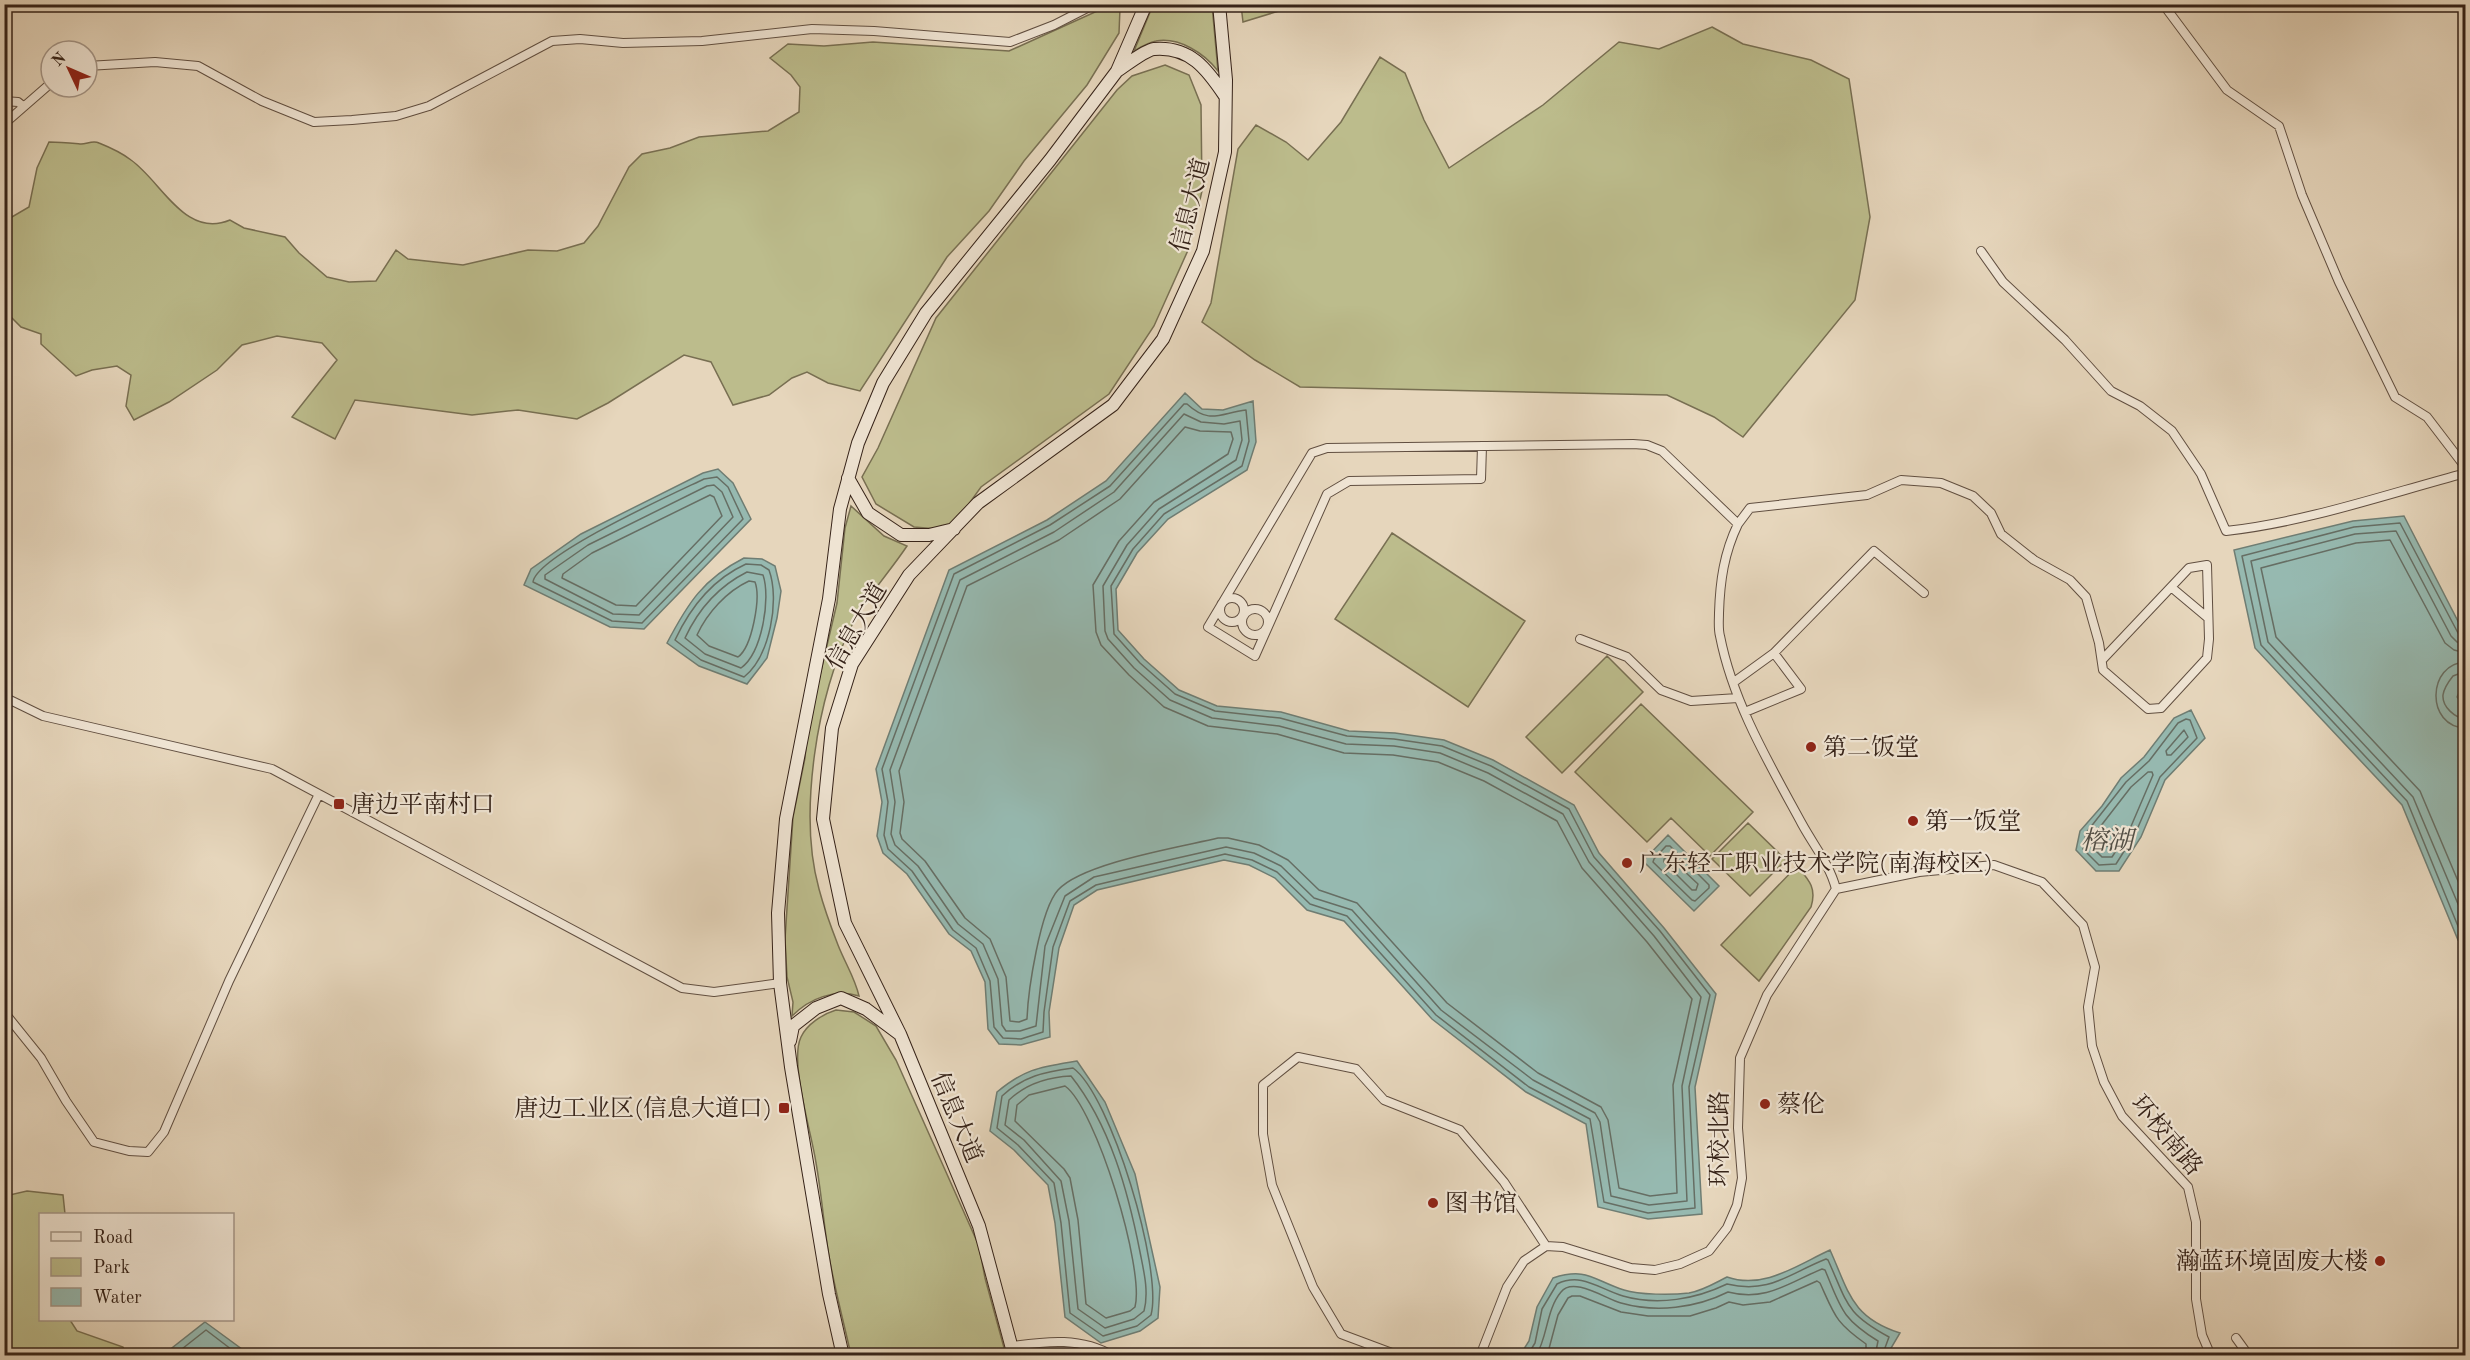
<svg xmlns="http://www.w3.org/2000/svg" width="2470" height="1360" font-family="'Old Standard TT','Noto Serif SC',serif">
  <rect width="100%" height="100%" fill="#e6d6bc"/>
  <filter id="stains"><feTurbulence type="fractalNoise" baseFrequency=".00333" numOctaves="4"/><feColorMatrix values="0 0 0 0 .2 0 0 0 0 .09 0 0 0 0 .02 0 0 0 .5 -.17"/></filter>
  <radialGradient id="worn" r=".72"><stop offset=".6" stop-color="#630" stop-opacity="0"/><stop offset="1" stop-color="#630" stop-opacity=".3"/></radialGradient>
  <path fill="#bcbc8c" stroke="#786f52" stroke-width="1.5" d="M 1153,5 L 1212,5 L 1218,71 C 1204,53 1179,37 1156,41 C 1149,42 1141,47 1134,51 Z
    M 1241,5 L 1279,5 L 1279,11 L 1243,22 Z
    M 1106,7 L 1120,8 L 1119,33 L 1087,85 L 1024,161 L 989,211 L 947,257 L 860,391 L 828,383 L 807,372 L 792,378 L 769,395 L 733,405 L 711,362 L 684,355 L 608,403 L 577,419 L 518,410 L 472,415 L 355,400 L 335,439 L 292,417 L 337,360 L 322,343 L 277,336 L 242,345 L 217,370 L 169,402 L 134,420 L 126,406 L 131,375 L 117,366 L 92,370 L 76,376 L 41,344 L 41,334 L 21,327 L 5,311 L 5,221 L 29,207 L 37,168 L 49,142 C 60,142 70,143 81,144 C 87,144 93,140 99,143 C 109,147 122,153 131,160 C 162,182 185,239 230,220 L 244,228 L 285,237 L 299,253 L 327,277 L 349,282 L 376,281 L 396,250 L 408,259 L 463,265 L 528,250 L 557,251 L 584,243 L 598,226 L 629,167 L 642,154 L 670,148 L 699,137 L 768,131 L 799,112 L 800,87 L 791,75 L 770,58 L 788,44 L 824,46 L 873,42 L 1009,51 Z
    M 1712,27 L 1743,44 L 1811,60 L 1849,79 L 1870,217 L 1855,300 L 1743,437 L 1714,417 L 1667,395 L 1300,387 L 1255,360 L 1202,322 L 1211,303 L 1238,149 L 1256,125 L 1286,142 L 1308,160 L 1341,122 L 1380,57 L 1405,73 L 1424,120 L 1449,168 L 1543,105 L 1619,42 L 1659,49 Z
    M 1165,65 L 1189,75 L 1201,105 L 1202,191 L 1189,248 L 1154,326 L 1109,394 L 981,487 L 950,530 L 914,527 L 876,504 L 862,477 L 878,448 L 936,318 L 1117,90 L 1132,76 Z
    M 851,506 L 884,536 L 907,546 C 889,573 867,596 852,625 C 817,694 798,814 819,889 C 824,908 831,927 838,945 C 845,963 855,978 859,996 C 834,989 810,998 792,1016 L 793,1002 L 787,977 L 785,939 L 793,817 L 805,758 L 808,726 L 837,603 L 845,528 Z
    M 1392,533 L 1525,621 L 1468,707 L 1335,619 Z
    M 1607,656 L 1643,692 L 1562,773 L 1526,737 Z
    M 1641,704 L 1753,812 L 1710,856 L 1671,818 L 1647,842 L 1575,772 Z
    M 1748,823 L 1786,860 L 1750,896 L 1712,859 Z
    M 1797,866 C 1809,880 1817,888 1811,907 L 1759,981 L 1721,945 Z
    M 836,1010 L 854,1012 L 876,1026 L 896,1060 L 979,1246 L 985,1278 L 1006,1355 L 851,1355 C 844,1324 836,1293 830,1262 C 824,1229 822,1196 816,1163 C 812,1134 789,1062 801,1037 C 807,1024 823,1014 836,1010 Z
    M 27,1191 L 63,1195 L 65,1214 L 40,1214 L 40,1320 L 70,1320 L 77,1331 L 123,1347 L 126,1355 L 5,1355 L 5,1196 Z"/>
  <path fill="#96b9b0" stroke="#6f7d73" stroke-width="1.5" d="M 1185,393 L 1202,409 L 1223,410 L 1253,401 L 1256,442 L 1247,470 L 1168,519 L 1137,553 L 1116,589 L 1118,630 L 1144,659 L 1179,690 L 1217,706 L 1281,712 L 1349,731 L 1395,733 L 1444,740 L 1493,760 L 1574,805 L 1599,853 L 1664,928 L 1716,994 L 1695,1087 L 1702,1214 L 1648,1219 L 1598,1207 L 1586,1124 L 1526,1092 L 1432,1019 L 1344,921 L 1307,910 L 1275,878 L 1249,865 L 1224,860 L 1097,890 L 1074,905 L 1059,948 L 1049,1012 L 1050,1037 L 1021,1045 L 999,1044 L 988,1029 L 985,982 L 971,951 L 949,934 L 907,874 L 883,853 L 877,836 L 882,802 L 876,769 L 949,570 L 1047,520 L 1106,481 Z
    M 718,469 L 733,483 L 751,519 L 644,629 L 610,627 L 524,585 L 531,569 L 581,534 L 703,473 Z
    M 2404,516 L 2465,635 L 2465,680 L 2457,697 L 2466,709 L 2465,946 L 2458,940 L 2402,805 L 2255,648 L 2234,550 L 2353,521 Z
    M 744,558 L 762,559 L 775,566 L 781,591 L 777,618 L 767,658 L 747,684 L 699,666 L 667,643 C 688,603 703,579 744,558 Z
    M 2191,710 L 2205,738 L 2165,780 L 2141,837 L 2119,871 L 2096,871 L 2076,850 L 2080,831 L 2102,806 L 2121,778 L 2144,757 L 2174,718 Z
    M 1668,835 L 1719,886 L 1694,911 L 1643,861 Z
    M 1077,1061 L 1105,1102 L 1135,1174 L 1160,1287 L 1158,1318 L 1140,1331 L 1101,1343 L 1065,1317 L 1055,1223 L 1048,1185 L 1014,1150 L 990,1131 L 997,1092 C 1026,1068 1041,1067 1077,1061 Z
    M 1830,1250 C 1849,1292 1851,1317 1900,1333 L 1887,1355 L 1520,1355 L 1529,1341 L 1537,1307 L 1553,1278 C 1587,1267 1593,1280 1624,1290 C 1639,1295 1672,1295 1689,1293 C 1702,1291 1715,1283 1727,1277 C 1764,1290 1797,1265 1830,1250 Z
    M 205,1322 L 250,1355 L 163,1355 Z"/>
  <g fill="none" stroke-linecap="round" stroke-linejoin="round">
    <path stroke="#666e64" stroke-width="1.5" d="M 1184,404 L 1187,404 C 1210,425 1220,413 1246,410 L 1249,441 L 1242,466 L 1164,514 L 1133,549 L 1111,586 L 1114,634 L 1140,663 L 1175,694 L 1215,711 L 1280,718 L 1347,736 L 1394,739 L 1442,746 L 1491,766 L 1569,809 L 1594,857 L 1660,931 L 1710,995 L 1689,1087 L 1695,1208 L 1648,1213 L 1604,1202 L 1590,1119 L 1529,1087 L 1436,1015 L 1347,916 L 1310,904 L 1277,872 L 1252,860 L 1225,854 L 1096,885 L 1070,901 L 1053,947 L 1044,1012 L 1043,1032 L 1021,1039 L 1003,1038 L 994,1027 L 990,981 L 976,948 L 953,930 L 912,871 L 888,849 L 884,835 L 888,802 L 882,769 L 954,574 L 1050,525 L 1110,486 Z
      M 1184,414 L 1201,422 L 1224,424 L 1240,421 L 1242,440 L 1236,460 L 1159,509 L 1127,545 L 1103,586 L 1105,631 L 1108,639 L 1134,668 L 1170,700 L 1212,718 L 1279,726 L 1346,744 L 1394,746 L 1440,753 L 1488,773 L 1563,814 L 1589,862 L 1654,936 L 1701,997 L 1682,1086 L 1687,1201 L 1649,1205 L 1611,1196 L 1600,1122 L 1595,1113 L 1533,1080 L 1441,1010 L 1352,910 L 1314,898 L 1281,866 L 1254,853 L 1226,847 L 1094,877 L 1065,896 L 1045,946 L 1036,1026 L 1020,1031 L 1006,1031 L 1002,1025 L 998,979 L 983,944 L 958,924 L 918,866 L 895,845 L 891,834 L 895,802 L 890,770 L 960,580 L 1054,532 L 1114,492 Z
      M 1185,427 L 1200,431 L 1231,432 L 1233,439 L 1228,454 L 1154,502 L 1119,541 L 1093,585 L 1096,632 L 1101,645 L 1129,675 L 1164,707 L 1208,726 L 1277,734 L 1344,753 L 1393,755 L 1438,762 L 1484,781 L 1557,821 L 1582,868 L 1647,942 L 1692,999 L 1673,1085 L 1677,1193 L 1650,1196 L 1619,1188 L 1608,1120 L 1601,1107 L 1538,1073 L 1447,1003 L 1357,903 L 1319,890 L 1288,860 L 1259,845 L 1228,838 L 1218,838 C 1180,847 1082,863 1058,890 C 1040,910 1028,991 1027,1019 L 1019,1022 L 1010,1021 L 1006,977 L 990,939 L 965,918 L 925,861 L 902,839 L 900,833 L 904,802 L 899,771 L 967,586 L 1059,540 L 1120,499 Z
      M 717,477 L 728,487 L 743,519 L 642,623 L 612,621 L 533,582 C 537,555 675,493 704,479 Z
      M 714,485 L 722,492 L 733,517 L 639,615 L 613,614 L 545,579 L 545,575 L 588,545 L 707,486 Z
      M 710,495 L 714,497 L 722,516 L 636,606 L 616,605 L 562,578 L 563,574 L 592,553 Z
      M 746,564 L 761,565 L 769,570 C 780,600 770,656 744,677 L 701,660 L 675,640 C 690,608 713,579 746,564 Z
      M 747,572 L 763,575 C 771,598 762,653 741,668 L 705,654 L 685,638 C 698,610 719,586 747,572 Z
      M 749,581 L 755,582 C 761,598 752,647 738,657 L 709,646 L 697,635 C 707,613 727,591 749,581 Z
      M 2466,636 L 2458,633 L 2400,523 L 2354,527 L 2242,556 L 2261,645 L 2407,801 L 2462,936 L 2466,938
      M 2466,644 L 2457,642 L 2451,636 L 2396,531 L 2355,534 L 2251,561 L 2268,642 L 2413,797 L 2466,923
      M 2466,653 L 2454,650 L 2445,643 L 2390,540 L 2356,543 L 2261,568 L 2276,637 L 2420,791 L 2466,900
      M 2466,662 C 2427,663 2425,727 2466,728
      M 2466,671 L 2453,676 C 2449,681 2444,688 2443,695 C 2442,707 2455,718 2466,719
      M 2186,719 L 2190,720 L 2197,738 L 2160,777 L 2135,834 L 2116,864 L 2099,865 L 2083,849 L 2086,833 L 2126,782 L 2149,761 L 2178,723 Z
      M 2184,730 L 2188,737 L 2171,755 L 2167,755 L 2166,751 Z
      M 2148,772 L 2152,772 L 2153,775 L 2129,831 L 2112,857 L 2102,857 L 2091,846 L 2093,836 L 2131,787 Z
      M 2116,825 L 2119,829 L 2108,846 L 2104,847 L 2101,841 Z
      M 1666,846 L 1670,846 L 1709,885 L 1709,888 L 1695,901 L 1692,900 L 1653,862 L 1654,859 Z
      M 1668,856 L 1698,884 L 1696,890 L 1692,890 L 1664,862 L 1664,859 Z
      M 1073,1068 C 1111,1095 1163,1270 1151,1315 L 1137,1326 L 1103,1336 L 1070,1313 L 1061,1223 L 1054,1183 L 1018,1145 L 997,1128 L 1002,1096 C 1024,1076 1044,1072 1073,1068 Z
      M 1071,1076 C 1110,1125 1128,1191 1140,1252 C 1144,1272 1149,1292 1144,1311 L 1134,1319 L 1105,1328 L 1078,1309 L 1069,1221 L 1061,1181 L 1024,1140 L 1005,1125 L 1009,1100 C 1026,1084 1048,1077 1071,1076 Z
      M 1065,1086 C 1096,1108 1145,1269 1135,1307 L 1130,1311 L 1106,1318 L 1086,1304 L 1078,1220 L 1070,1178 L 1064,1169 L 1015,1121 L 1017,1105 L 1029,1095 Z
      M 173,1356 L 206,1330 L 240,1356
      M 1527,1356 L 1535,1343 L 1542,1309 L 1557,1284 C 1582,1272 1599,1289 1623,1296 C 1658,1306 1696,1299 1727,1284 C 1770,1294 1788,1274 1826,1259 L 1828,1260 C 1848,1304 1845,1313 1889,1337 L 1882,1356
      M 1536,1356 C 1548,1336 1546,1310 1561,1292 C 1573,1276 1606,1299 1621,1303 C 1656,1313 1696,1308 1728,1292 C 1766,1302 1788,1283 1822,1269 L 1825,1270 C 1841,1308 1841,1318 1878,1341 L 1875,1356
      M 1547,1356 L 1558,1315 L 1568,1298 L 1572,1296 L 1580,1296 L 1621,1312 L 1648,1316 L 1690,1316 L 1716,1308 L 1729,1302 L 1743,1305 L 1770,1302 L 1817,1281 L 1820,1283 C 1835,1316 1835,1322 1866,1344 L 1866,1356"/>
    <defs>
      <path id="minor" d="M 2163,4 L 2227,90 L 2279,126 L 2302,195 L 2339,282 L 2395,397 L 2427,417 L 2466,468
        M 87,66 L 155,62 L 198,66 L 262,101 L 314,122 L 352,120 L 396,116 L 429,106 L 552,41 L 580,39 L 623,43 L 702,41 L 812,29 L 874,31 L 1010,42 L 1054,25 L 1095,4
        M 4,101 L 18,102 L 23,106
        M 4,124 L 51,83
        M 1981,251 L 2003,282 L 2065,340 L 2111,391 L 2140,406 L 2172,431 L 2201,474 L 2226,531 C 2307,522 2387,494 2466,473
        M 1482,446 L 1481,479 L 1349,481 L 1327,494 L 1255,656 L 1208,627 L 1312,453 L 1327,448 L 1633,444 L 1647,445 L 1662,451 L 1738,524 C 1724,553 1720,581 1719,613 C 1719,620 1718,629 1720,636 C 1733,703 1770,765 1802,824 C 1814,846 1830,865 1836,889
        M 1738,524 L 1750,508 L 1867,495 L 1901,480 L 1941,483 L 1973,496 L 1991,513 L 2001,534 L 2034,560 L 2070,580 L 2086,597 L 2099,643 L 2103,670 L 2148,709 L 2161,708 L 2207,658 L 2209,639 L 2207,565 L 2189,568 L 2102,660
        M 2171,587 L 2208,618
        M1220 610a12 12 0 1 1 24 0a12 12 0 1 1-24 0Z
        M1242 622a13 13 0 1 1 26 0a13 13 0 1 1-26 0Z
        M 1580,639 L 1627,657 L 1661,690 L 1691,701 L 1738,698
        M 1774,653 L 1874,551 L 1924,593
        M 1734,682 L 1774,653 L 1801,689 L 1745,712
        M 4,697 L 43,716 L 272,769 L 682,988 L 714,992 L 780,983
        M 1836,889 L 1919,872 L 1994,865 L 2042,882 L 2083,925 L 2095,967 L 2088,1007 L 2092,1046 L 2104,1082 L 2122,1116 L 2188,1187 L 2196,1222 L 2196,1299 L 2202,1335 L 2211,1356
        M 4,1012 L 41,1058 L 66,1101 L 94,1142 L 129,1151 L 148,1152 L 164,1132 L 229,981 L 319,794
        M 2236,1338 L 2249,1356
        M 1012,1346 C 1047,1341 1082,1337 1113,1356
        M 1400,1356 L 1341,1334 L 1313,1287 L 1272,1185 L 1263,1134 L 1263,1085 L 1298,1057 L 1356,1069 L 1384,1100 L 1460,1130 L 1504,1182 L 1546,1246
        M 1480,1356 L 1507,1287 L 1524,1261 L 1546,1246 L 1563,1247 L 1631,1268 L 1655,1270 L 1680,1264 L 1709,1251 L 1727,1228 L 1737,1205 L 1742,1178 L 1738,1128 L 1740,1058 L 1767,995 L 1836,889"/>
      <path id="secondary" d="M 1117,71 C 1125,66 1145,50 1154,49 C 1190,46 1207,69 1225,96
        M 848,478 L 868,513 L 901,535 L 929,535 L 954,529
        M 790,1041 L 793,1026 L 816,1008 L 841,998 L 866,1009 L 898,1033
        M 843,1356 L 829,1294 L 791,1067 L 780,983 L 778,913 L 786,819 L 829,599 L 840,509 L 858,443 L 883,383 L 926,313 L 1050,160 L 1117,71 L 1146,4
        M 1014,1356 L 979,1226 L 900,1034 L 845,923 L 823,819 L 832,728 L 852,664 L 909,575 L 978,503 L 1113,405 L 1163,339 L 1203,251 L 1225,152 L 1226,80 L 1219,4"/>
    </defs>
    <use href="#minor" stroke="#614f41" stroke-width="10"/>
    <use href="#secondary" stroke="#352218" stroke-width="14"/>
    <use href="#minor" stroke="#efe4d3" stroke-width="8"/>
    <use href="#secondary" stroke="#efe4d3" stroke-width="12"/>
  </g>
  <g fill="#8f2418" stroke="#efe4d3" stroke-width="2">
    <circle cx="1811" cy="747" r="6"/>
    <rect x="333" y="798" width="12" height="12" rx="3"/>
    <circle cx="1913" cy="821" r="6"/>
    <circle cx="1627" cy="863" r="6"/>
    <circle cx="1765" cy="1104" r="6"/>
    <rect x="778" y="1102" width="12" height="12" rx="3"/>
    <circle cx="1433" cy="1203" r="6"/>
    <circle cx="2380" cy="1261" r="6"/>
  </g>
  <g text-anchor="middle" stroke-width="4.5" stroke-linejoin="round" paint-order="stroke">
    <g font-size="24" fill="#352218" stroke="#efe4d3">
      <text transform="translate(1190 205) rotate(-76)" y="8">信息大道</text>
      <text transform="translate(856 626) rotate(-60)" y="8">信息大道</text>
      <text transform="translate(957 1117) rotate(67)" y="8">信息大道</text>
      <text transform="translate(2167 1135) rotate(50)" y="8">环校南路</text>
      <text transform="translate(1719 1139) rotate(-90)" y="8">环校北路</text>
    </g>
    <g font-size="24" fill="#352218" stroke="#efe4d3" text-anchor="start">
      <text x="1823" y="755">第二饭堂</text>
      <text x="351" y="812">唐边平南村口</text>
      <text x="1925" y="829">第一饭堂</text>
      <text x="1639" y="871">广东轻工职业技术学院(南海校区)</text>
      <text x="1777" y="1112">蔡伦</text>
      <text x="772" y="1116" text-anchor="end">唐边工业区(信息大道口)</text>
      <text x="1445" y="1211">图书馆</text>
      <text x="2368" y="1269" text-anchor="end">瀚蓝环境固废大楼</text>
    </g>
    <g font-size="26" font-style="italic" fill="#524f46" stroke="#efe4d3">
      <text x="2107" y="849">榕湖</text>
    </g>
  </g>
  <rect width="2470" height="1360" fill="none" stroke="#e6d6bc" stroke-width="24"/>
  <rect x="6" y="6" width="2458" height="1348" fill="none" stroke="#352218" stroke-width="3"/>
  <rect x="12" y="12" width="2446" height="1336" fill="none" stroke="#352218" stroke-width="1.5"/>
  <rect x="39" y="1213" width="195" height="108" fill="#efe4d3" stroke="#a59688" stroke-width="1.5"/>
  <rect x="51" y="1232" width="30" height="9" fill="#efe4d3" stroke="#a59688" stroke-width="1.5"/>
  <text x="93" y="1243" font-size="18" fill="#352218">Road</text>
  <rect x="51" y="1258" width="30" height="18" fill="#bcbc8c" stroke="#a59688" stroke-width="1.5"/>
  <text x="93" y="1273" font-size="18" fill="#352218">Park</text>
  <rect x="51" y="1288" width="30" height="18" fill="#96b9b0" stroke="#a59688" stroke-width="1.5"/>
  <text x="93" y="1303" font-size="18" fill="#352218">Water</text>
  <g transform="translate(69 69) rotate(314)"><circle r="28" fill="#efe4d3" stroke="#a59688" stroke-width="1.5"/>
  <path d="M0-4.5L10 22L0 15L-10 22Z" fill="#8f2418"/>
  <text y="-9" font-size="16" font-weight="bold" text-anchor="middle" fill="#352218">N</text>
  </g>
  <rect width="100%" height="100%" filter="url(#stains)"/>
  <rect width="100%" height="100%" fill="url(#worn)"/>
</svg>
